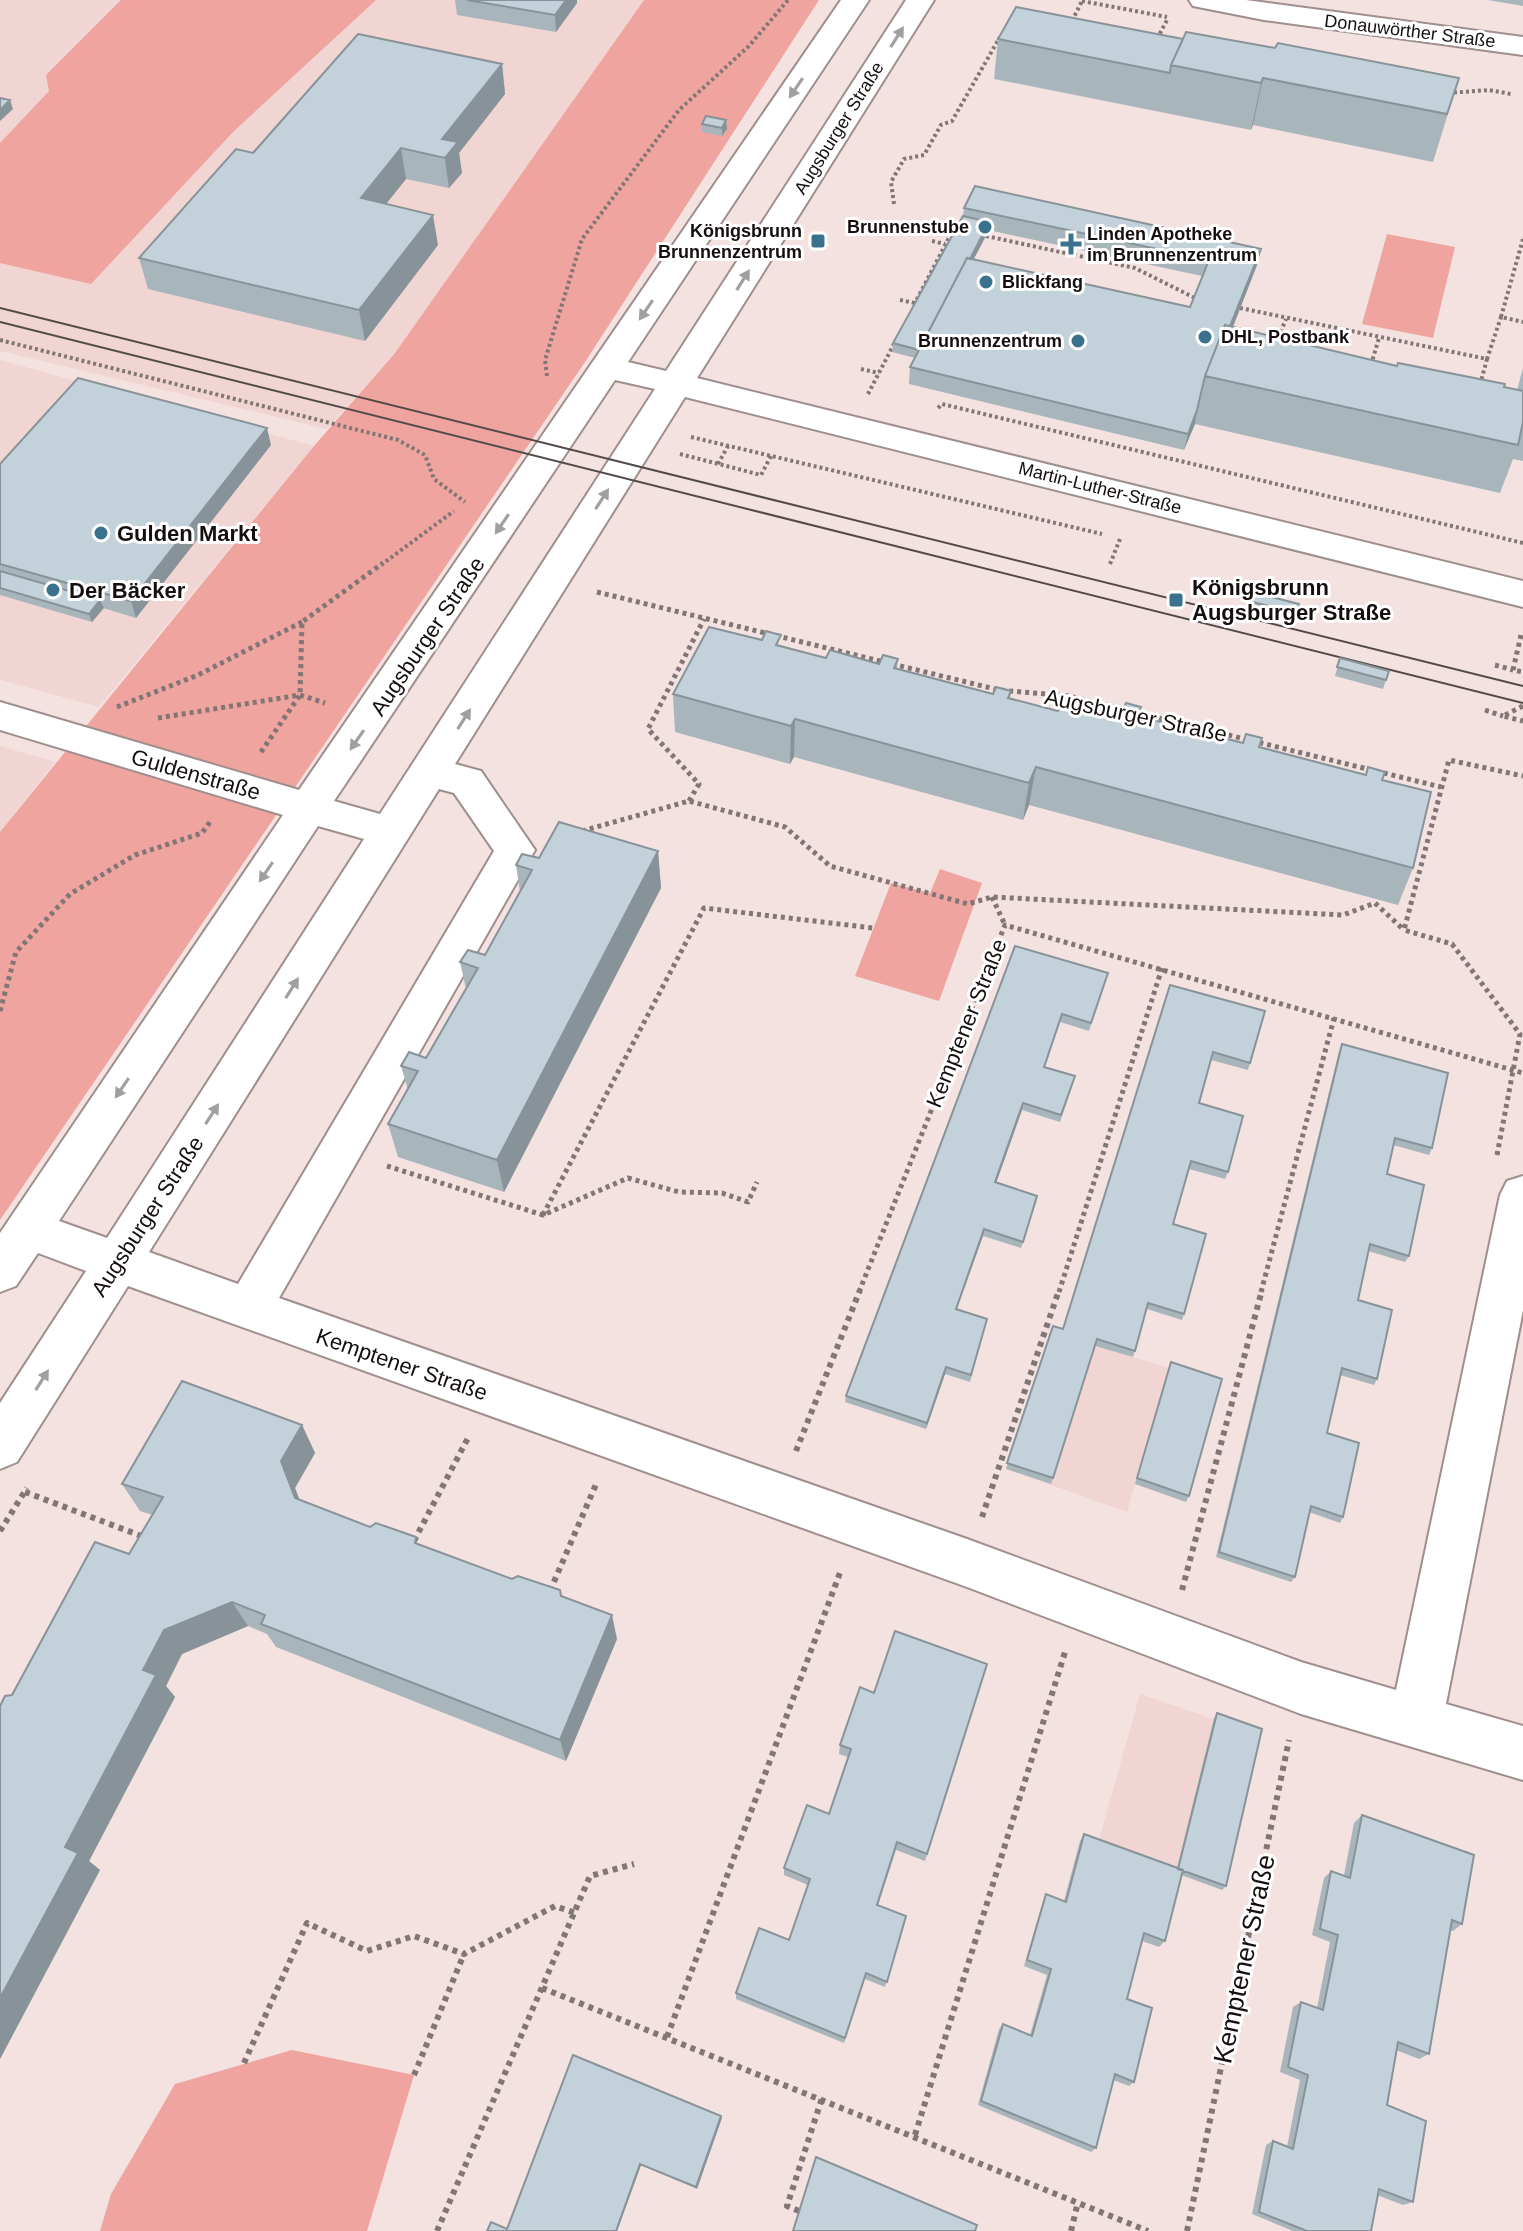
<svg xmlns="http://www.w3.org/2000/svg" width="1523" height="2231" font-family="Helvetica,sans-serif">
  <rect width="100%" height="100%" fill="#f4e2e1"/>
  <path fill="#f0d5d3" d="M 0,0 L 644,0 L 395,353 L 327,429 L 0,351 Z
    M 0,360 L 314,446 L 99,707 L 0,680 Z
    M 0,746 L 55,762 L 0,832 Z
    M 1051,1333 L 1169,1368 L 1186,1502 L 1135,1484 L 1127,1512 L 1006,1469 Z
    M 1140,1694 L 1259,1734 L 1175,1873 L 1097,1847 Z"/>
  <path fill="#efa49f" d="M 121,0 L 376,0 L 235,130 L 91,284 L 0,263 L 0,143 L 49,91 L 46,75 Z
    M 644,0 L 819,0 L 587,359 L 0,1220 L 0,832 L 314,446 L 395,353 Z
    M 1387,234 L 1455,247 L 1433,338 L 1362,324 Z
    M 940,869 L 982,883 L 939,1001 L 855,976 L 891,883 L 930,893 Z
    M 292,2050 L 414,2075 L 367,2231 L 100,2231 L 111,2194 L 175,2084 Z"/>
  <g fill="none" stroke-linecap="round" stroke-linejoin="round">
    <defs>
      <path id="minor" d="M 841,0 L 869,0 L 628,362 L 666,371 L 906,0 L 934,0 L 697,378 L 1523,581 L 1523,607 L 685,397 L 455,764 L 481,771 L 535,850 L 279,1298 L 967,1539 L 1301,1662 L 1396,1690 L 1500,1195 L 1507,1181 L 1523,1176 L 1523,1310 L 1446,1704 L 1523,1726 L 1523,1780 L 1301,1714 L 967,1587 L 128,1286 L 17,1462 L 0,1469 L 0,1403 L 86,1271 L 38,1253 L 16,1286 L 0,1292 L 0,1233 L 283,815 L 0,730 L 0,702 L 299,790 ZM 615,380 L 655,389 L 380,814 L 334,801 ZM 439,789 L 454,793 L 494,851 L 238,1284 L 149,1252 ZM 318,826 L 364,839 L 107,1238 L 59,1221 Z
        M 1189,0 L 1246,0 L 1523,37 L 1523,55 L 1264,20 L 1193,6 Z"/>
    </defs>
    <use href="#minor" stroke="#9e8e8c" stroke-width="4"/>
    <path stroke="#817675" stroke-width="4" stroke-dasharray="3 3" stroke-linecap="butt" d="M 1082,1 L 1167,17
      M 1072,21 L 1082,1
      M 1157,39 L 1167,20
      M 1448,93 L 1489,90 L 1511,94
      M 894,204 L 891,182 L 904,159 L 924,155 L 941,125 L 952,121 L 1000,37
      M 986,236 L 1135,268 L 1197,299
      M 1523,239 L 1501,317 L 1523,322
      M 932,241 L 945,244
      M 900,300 L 915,303
      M 914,305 L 953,230 L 959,231
      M 1240,308 L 1487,359 L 1501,317
      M 0,340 L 398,440 L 425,455 L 434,479 L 465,502
      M 1276,343 L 1286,319
      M 1371,365 L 1379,338
      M 861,369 L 879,373
      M 547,376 L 545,360 L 582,239 L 679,110 L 749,46 L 788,0
      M 1480,385 L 1487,359
      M 868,394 L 895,342
      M 938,408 L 942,404 L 1523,543
      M 691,437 L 1102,534
      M 680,454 L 761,475 L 771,456
      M 718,464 L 729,444
      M 1110,564 L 1120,539
      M 381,565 L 454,511"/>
    <path stroke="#817675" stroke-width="5" stroke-dasharray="4 4" stroke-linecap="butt" d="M 597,592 L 999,690 L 1069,696 L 1441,787
      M 1521,635 L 1513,670 L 1523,672
      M 1495,665 L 1513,670
      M 1523,706 L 1503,716 L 1523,721
      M 117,707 L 198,675 L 302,622
      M 1485,710 L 1503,716
      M 158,718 L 300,695 L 325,703
      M 261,752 L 300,695 L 302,622 L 383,563
      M 689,801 L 699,784 L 648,729 L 704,619
      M 582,831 L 689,801 L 785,827 L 830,866 L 968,904 L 992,897 L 1343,915 L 1375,903 L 1404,930
      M 992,897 L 1005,925
      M 0,1011 L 16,952 L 70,894 L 135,855 L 202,833 L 210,822
      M 1497,1155 L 1520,1034 L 1452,944 L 1404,930 L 1449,760 L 1523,776
      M 387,1166 L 543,1215 L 628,1178 L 679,1192 L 722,1193 L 748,1202 L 757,1182
      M 543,1215 L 704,908 L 873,928
      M 859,1292 L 1005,925 L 1523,1073
      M 1059,1292 L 1162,968
      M 1261,1292 L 1334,1018"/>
    <path stroke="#817675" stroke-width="6" stroke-dasharray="5 5" stroke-linecap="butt" d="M 796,1451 L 860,1290
      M 25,1492 L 144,1537
      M 982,1517 L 1059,1290
      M 0,1531 L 27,1488
      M 414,1541 L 469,1436
      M 1182,1590 L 1262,1290
      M 550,1591 L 597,1482
      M 542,1988 L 1148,2231
      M 667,2037 L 841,1570
      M 244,2063 L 307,1923 L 367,1951 L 414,1936 L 464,1954 L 555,1906 L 575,1913
      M 414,2075 L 464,1954
      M 915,2135 L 1065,1652
      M 799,2211 L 787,2206 L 822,2098
      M 437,2231 L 590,1876 L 634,1864
      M 1071,2231 L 1078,2202
      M 1187,2231 L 1289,1740"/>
    <use href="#minor" fill="#fff" fill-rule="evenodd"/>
    <path stroke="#524a49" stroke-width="2" d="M 0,308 L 1523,686
      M 0,322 L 1523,703"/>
  </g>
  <path fill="#a8b5bb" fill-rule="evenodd" d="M 455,0 L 577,0 L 577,3 L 556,32 L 457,15 Z
    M 1488,0 L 1523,0 L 1523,6 Z
    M 998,39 L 1183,39 L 1275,48 L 1459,78 L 1433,162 L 1253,125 L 1251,130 L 994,79 Z
    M 502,64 L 505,94 L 459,153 L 462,173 L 449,188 L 406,179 L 386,204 L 438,245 L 365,341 L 148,289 L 139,258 L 253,153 Z
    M 726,120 L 727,129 L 722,136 L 702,132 L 702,124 Z
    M 964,208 L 1257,265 L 1233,327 L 1397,366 L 1517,390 L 1523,368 L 1523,461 L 1513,459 L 1500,493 L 1195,424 L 1184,450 L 909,384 L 910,367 L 915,358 L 892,352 L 893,343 L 963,216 ZM 988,230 L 1202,276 L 1190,307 L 973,260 Z
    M 271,445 L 136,618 L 103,608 L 92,622 L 0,595 L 0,464 Z
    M 1252,592 L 1299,604 L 1294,621 L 1247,609 Z
    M 762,640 L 826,658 L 879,664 L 898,659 L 897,669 L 993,694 L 1011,691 L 1010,699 L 1058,711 L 1139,716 L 1365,775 L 1368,767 L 1382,780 L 1413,868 L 1398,905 L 1029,805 L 1023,820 L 794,757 L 790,764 L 675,732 L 673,694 Z
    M 1340,658 L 1389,671 L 1383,689 L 1335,676 Z
    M 658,851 L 661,888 L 504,1192 L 398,1157 L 388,1124 L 408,1090 L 401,1066 L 426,1058 L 466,989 L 460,962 L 485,955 L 520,892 L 516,865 L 539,858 Z
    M 1015,946 L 1106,980 L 1089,1031 L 1060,1022 L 1045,1067 L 1073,1084 L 1060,1122 L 1022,1110 L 996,1182 L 1037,1196 L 1036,1203 L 1021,1248 L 983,1236 L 957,1309 L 987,1319 L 970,1382 L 945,1374 L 926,1429 L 845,1402 L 846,1396 Z
    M 1170,985 L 1250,1063 L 1248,1070 L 1211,1060 L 1199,1103 L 1228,1172 L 1225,1179 L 1189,1169 L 1173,1224 L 1184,1314 L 1182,1320 L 1147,1309 L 1133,1357 L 1095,1346 L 1051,1484 L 1006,1469 L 1053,1326 L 1063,1329 Z
    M 1342,1044 L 1432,1148 L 1429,1155 L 1393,1145 L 1387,1174 L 1409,1256 L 1405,1262 L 1368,1251 L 1358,1300 L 1377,1379 L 1374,1385 L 1340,1375 L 1327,1433 L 1343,1517 L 1340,1523 L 1309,1512 L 1295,1577 L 1291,1582 L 1216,1557 L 1339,1051 Z
    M 1171,1362 L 1189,1496 L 1186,1502 L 1135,1484 Z
    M 302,1425 L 315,1453 L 295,1488 L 299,1499 L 370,1527 L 512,1579 L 560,1590 L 562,1596 L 617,1639 L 566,1761 L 276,1647 L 267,1634 L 248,1626 L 182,1654 L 166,1686 L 175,1697 L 89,1861 L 100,1870 L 0,2059 L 12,1695 L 129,1554 L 153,1515 L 140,1511 L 122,1484 Z
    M 987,1664 L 925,1861 L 896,1850 L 878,1905 L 906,1916 L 885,1987 L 865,1979 L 844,2043 L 736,1999 L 736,1993 L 789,1940 L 808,1885 L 784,1875 L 784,1868 L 829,1814 L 848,1757 L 839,1754 L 840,1745 L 874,1693 Z
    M 1217,1713 L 1226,1886 L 1222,1890 L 1181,1875 L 1165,1941 L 1159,1947 L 1142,1941 L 1127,1999 L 1134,2082 L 1129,2086 L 1113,2080 L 1096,2148 L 1091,2152 L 978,2105 L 999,2029 L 1003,2024 L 1030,2035 L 1047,1975 L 1024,1966 L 1043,1901 L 1046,1894 L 1064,1901 L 1080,1841 L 1084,1834 L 1177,1868 L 1214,1718 Z
    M 1362,1815 L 1462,1924 L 1453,1931 L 1450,1930 L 1429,2054 L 1419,2059 L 1396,2050 L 1387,2105 L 1413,2202 L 1403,2205 L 1377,2195 L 1371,2231 L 1293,2231 L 1252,2214 L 1266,2145 L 1273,2141 L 1287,2147 L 1300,2080 L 1280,2072 L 1293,2007 L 1301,2002 L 1317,2008 L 1330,1942 L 1312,1935 L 1324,1878 L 1331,1871 L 1344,1875 L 1354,1823 Z
    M 721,2116 L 697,2189 L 641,2165 L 617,2231 L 487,2231 L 507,2229 Z"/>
  <path fill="#889399" d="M 566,0 L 577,0 L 577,3 L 556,32 L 555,15 Z
    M 502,64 L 505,94 L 459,153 L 462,173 L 449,188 L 442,139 Z
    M 1263,78 L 1253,125 L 1251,130 L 1261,83 Z
    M 10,100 L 13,109 L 0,121 L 0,110 Z
    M 726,120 L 727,129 L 722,136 L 722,128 Z
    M 401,148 L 406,179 L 366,229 L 361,198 Z
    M 433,215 L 438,245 L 365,341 L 359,310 Z
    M 989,222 L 988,231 L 986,236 L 921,359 L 922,351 Z
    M 1261,249 L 1257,265 L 1213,378 L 1210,377 Z
    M 1197,410 L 1195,424 L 1184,450 L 1188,434 Z
    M 267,428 L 271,445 L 136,618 L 131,601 Z
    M 100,600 L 104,608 L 92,622 L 89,614 Z
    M 795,719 L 794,757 L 790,764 L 791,726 Z
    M 1036,767 L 1029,805 L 1023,820 L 1029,783 Z
    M 658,851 L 661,888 L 504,1192 L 497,1160 Z
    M 1023,1103 L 1022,1110 L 994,1189 L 995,1182 Z
    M 984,1229 L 983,1236 L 954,1315 L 956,1309 Z
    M 946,1367 L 945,1374 L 926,1429 L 927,1423 Z
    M 302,1425 L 315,1453 L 295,1488 L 309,1524 L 295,1498 L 281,1461 Z
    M 232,1602 L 248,1626 L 182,1654 L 166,1686 L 175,1697 L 89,1861 L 100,1870 L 0,2059 L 0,1998 L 65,1847 L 143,1670 L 164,1630 Z
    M 612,1615 L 617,1639 L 566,1761 L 560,1740 Z
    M 721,2116 L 722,2118 L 697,2189 L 696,2187 Z
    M 640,2164 L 641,2165 L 617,2231 L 616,2231 Z"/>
  <path fill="#c3d2da" stroke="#889399" stroke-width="2" d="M 467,0 L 566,0 L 555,15 Z
    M 1016,7 L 1183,39 L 1171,65 L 1170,73 L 998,39 Z
    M 1186,32 L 1275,48 L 1278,43 L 1459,78 L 1447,114 L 1263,78 L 1261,83 L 1171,65 Z
    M 358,34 L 502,64 L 442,139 L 458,142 L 445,158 L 401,148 L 361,198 L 433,215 L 359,310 L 139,258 L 236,149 L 253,153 Z
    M 0,98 L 10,100 L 0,110 Z
    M 706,116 L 726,120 L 722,128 L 702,124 Z
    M 975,186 L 1261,249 L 1230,326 L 1225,325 L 1205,376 L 1197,410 L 1188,434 L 910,367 L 967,258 L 1190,307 L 1209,260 L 964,208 Z
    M 963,216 L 989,222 L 970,259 L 967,258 L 919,350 L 893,343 Z
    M 1225,325 L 1397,366 L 1398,363 L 1505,384 L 1504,387 L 1523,391 L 1523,422 L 1518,445 L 1205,376 Z
    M 78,378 L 267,428 L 131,601 L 0,564 L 0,464 Z
    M 0,571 L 100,600 L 89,614 L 0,588 Z
    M 1252,592 L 1299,604 L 1297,613 L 1249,601 Z
    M 709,627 L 762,640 L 766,631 L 773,633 L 781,635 L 776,645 L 826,658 L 830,650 L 879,664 L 883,655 L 898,659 L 894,668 L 993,694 L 996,687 L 1011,691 L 1008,698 L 1058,711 L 1064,696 L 1122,712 L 1126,703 L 1141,707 L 1138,716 L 1243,743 L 1246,734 L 1262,738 L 1259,747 L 1366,775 L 1368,767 L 1385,772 L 1382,780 L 1431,792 L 1413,868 L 1036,767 L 1029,783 L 795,719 L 791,726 L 673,694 Z
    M 1340,658 L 1389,671 L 1386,680 L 1337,667 Z
    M 559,822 L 658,851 L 497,1160 L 388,1124 L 418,1071 L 401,1066 L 409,1052 L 426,1058 L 478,968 L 460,962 L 468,950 L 485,955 L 532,870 L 516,865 L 522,854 L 539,858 Z
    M 1015,946 L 1108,973 L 1091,1023 L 1062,1014 L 1044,1067 L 1075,1076 L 1061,1115 L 1023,1103 L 995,1182 L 1037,1196 L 1023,1242 L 984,1229 L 956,1309 L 987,1319 L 971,1375 L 946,1367 L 927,1423 L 846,1396 Z
    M 1170,985 L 1265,1011 L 1250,1063 L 1213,1052 L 1199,1103 L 1243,1116 L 1228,1172 L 1191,1161 L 1173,1224 L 1206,1234 L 1184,1314 L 1148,1303 L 1135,1351 L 1097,1339 L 1053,1478 L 1007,1463 L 1053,1326 L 1063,1329 Z
    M 1342,1044 L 1448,1073 L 1432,1148 L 1395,1138 L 1387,1174 L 1424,1185 L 1409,1256 L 1370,1244 L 1358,1300 L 1392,1310 L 1377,1379 L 1342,1368 L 1327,1433 L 1359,1443 L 1343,1517 L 1311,1506 L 1295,1577 L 1219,1552 Z
    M 1171,1362 L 1222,1379 L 1189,1496 L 1137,1478 Z
    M 182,1381 L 302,1425 L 281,1461 L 295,1498 L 370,1527 L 376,1523 L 416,1537 L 415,1543 L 512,1579 L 518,1576 L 560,1590 L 561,1596 L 612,1615 L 560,1740 L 261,1624 L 265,1615 L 232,1602 L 164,1630 L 143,1670 L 156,1675 L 65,1847 L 78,1853 L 0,1998 L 0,1706 L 5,1696 L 12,1695 L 95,1542 L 129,1554 L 163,1497 L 122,1484 Z
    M 895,1631 L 987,1664 L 927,1854 L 897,1842 L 877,1905 L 906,1916 L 887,1982 L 866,1973 L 845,2038 L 736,1993 L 759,1928 L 789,1940 L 810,1879 L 784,1868 L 807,1805 L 829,1814 L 851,1749 L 840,1745 L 860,1687 L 874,1693 Z
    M 1217,1713 L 1262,1729 L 1226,1886 L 1178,1869 Z
    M 1362,1815 L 1474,1855 L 1462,1924 L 1452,1920 L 1429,2054 L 1398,2042 L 1387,2105 L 1426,2121 L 1413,2202 L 1379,2189 L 1371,2231 L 1307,2231 L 1259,2212 L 1273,2141 L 1293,2149 L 1308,2075 L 1288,2067 L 1301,2002 L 1323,2010 L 1338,1935 L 1320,1929 L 1331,1871 L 1350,1878 Z
    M 1084,1834 L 1183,1870 L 1165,1941 L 1144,1933 L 1127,1999 L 1152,2008 L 1134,2082 L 1115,2074 L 1096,2148 L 981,2101 L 1003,2024 L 1032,2036 L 1051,1969 L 1027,1960 L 1046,1894 L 1066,1902 Z
    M 573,2055 L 721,2116 L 696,2187 L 640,2164 L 616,2231 L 487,2231 L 491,2222 L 507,2229 Z
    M 816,2157 L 977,2225 L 975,2231 L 793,2231 Z"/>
  <defs><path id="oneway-solid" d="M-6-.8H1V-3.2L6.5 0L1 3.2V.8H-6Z" transform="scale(2)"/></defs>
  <g fill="#a19f9f">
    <use href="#oneway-solid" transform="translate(897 37) rotate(-58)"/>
    <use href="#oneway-solid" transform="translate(796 88) rotate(124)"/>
    <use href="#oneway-solid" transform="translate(743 280) rotate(-58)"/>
    <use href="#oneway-solid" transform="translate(646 310) rotate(124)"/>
    <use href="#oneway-solid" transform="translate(602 499) rotate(-57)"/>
    <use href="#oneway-solid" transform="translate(502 524) rotate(124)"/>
    <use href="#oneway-solid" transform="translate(464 719) rotate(-58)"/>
    <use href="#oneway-solid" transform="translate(357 740) rotate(125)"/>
    <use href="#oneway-solid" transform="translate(266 872) rotate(124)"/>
    <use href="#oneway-solid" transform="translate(292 988) rotate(-58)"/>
    <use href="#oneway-solid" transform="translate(122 1088) rotate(124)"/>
    <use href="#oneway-solid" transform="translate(212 1114) rotate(-57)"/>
    <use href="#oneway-solid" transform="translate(42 1380) rotate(-58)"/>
  </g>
  <g fill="#3a718c" stroke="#fff" stroke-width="3">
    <circle cx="985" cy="227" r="8"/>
    <rect x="810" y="233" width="16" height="16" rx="4"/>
    <path d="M1067 232h8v8h8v8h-8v8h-8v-8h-8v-8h8z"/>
    <circle cx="986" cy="282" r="8"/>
    <circle cx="1205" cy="337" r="8"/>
    <circle cx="1078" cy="341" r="8"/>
    <circle cx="101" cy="533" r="8"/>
    <circle cx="53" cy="590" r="8"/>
    <rect x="1168" y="592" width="16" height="16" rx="4"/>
  </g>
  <g text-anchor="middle" stroke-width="6" stroke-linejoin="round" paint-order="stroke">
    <g font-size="18" fill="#140f0e" stroke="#fff">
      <text transform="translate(1410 31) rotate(7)" y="6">Donauwörther Straße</text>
      <text transform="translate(839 128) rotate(-58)" y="6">Augsburger Straße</text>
      <text transform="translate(1100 488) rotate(14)" y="6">Martin-Luther-Straße</text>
    </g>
    <g font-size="18" font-weight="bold" fill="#140f0e" stroke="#fff" text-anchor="end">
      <text x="969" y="233">Brunnenstube</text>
      <text x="802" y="237">Königsbrunn<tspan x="802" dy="21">Brunnenzentrum</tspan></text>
      <text x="1087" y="240" text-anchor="start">Linden Apotheke<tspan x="1087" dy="21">im Brunnenzentrum</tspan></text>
      <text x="1002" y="288" text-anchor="start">Blickfang</text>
      <text x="1221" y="343" text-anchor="start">DHL, Postbank</text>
      <text x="1062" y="347">Brunnenzentrum</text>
    </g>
    <g font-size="22" font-weight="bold" fill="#140f0e" stroke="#fff" text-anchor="start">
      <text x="117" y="541">Gulden Markt</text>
      <text x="1192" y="595">Königsbrunn<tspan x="1192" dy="25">Augsburger Straße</tspan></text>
      <text x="69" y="598">Der Bäcker</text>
    </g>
    <g font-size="22" fill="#140f0e" stroke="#fff">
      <text transform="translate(427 636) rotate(-56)" y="8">Augsburger Straße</text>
      <text transform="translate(1136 715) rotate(12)" y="8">Augsburger Straße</text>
      <text transform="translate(196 774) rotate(16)" y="8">Guldenstraße</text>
      <text transform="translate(966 1023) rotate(-68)" y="8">Kemptener Straße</text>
      <text transform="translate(147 1216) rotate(-57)" y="8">Augsburger Straße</text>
      <text transform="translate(402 1364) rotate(19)" y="8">Kemptener Straße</text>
    </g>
    <g font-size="26" fill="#140f0e" stroke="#fff">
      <text transform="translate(1244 1959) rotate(-78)" y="9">Kemptener Straße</text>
    </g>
  </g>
</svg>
